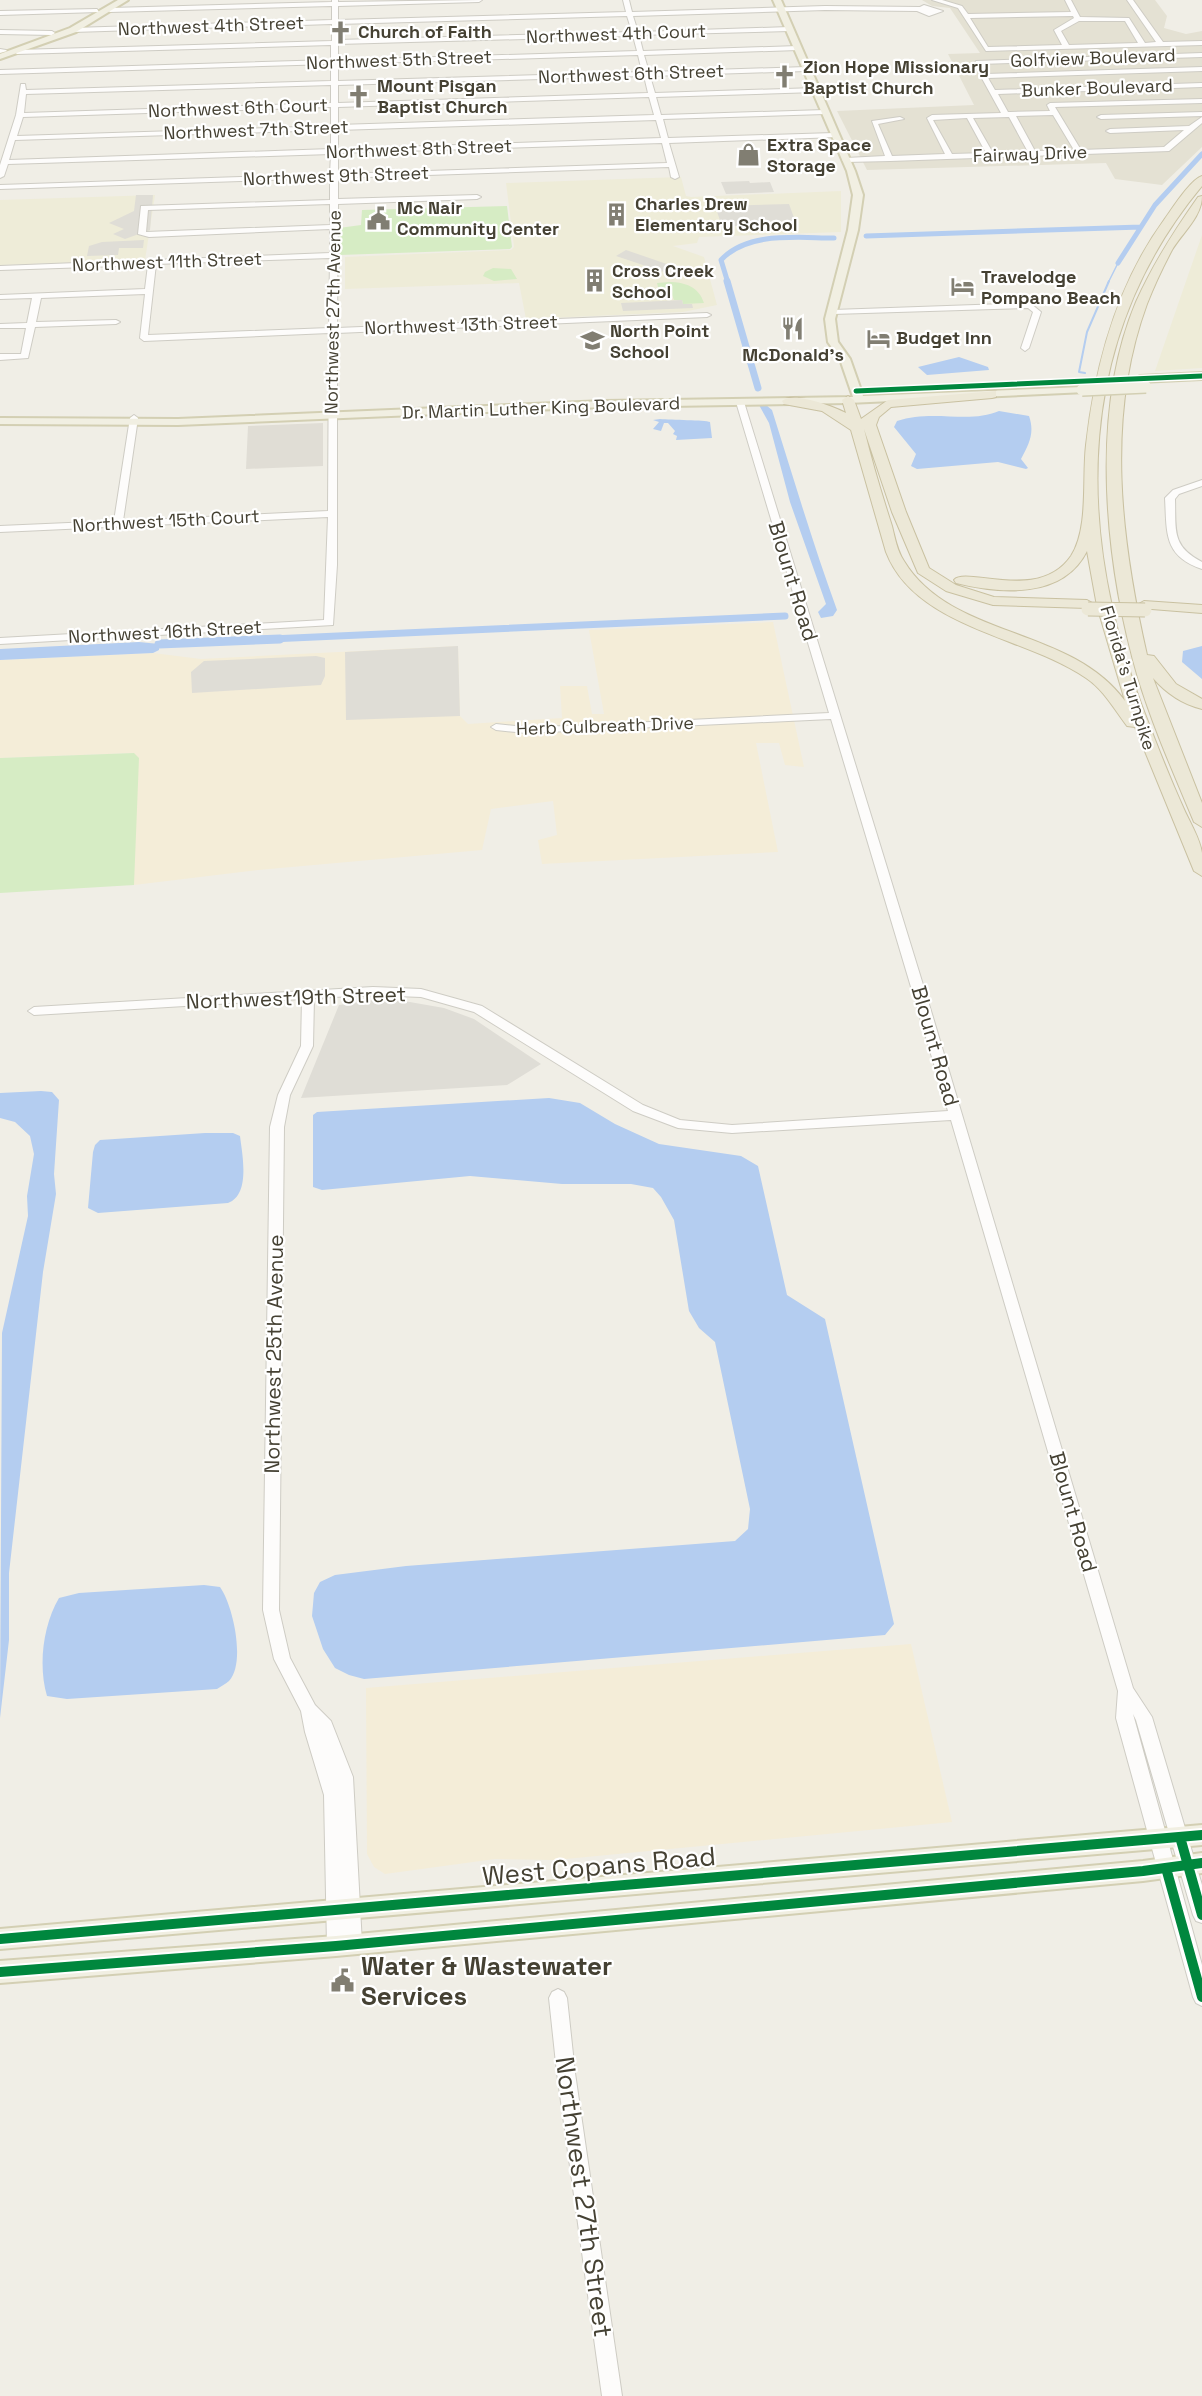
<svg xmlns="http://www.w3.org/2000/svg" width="1202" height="2396" font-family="'Space Grotesk',sans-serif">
  <rect width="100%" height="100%" fill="#f0eee6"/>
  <path fill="#e4e1d3" d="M 922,0 L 1155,0 L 1167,16 L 1164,28 L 1186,34 L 1202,31 L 1202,147 L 1162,185 L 1115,179 L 1106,163 L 867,170 L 837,111 L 974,105 L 948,54 L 980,53 L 950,8 L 932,6 Z"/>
  <path fill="#f4edd8" d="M 773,622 L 804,767 L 785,765 L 779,743 L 756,743 L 778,852 L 542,864 L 538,840 L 557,835 L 553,801 L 491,809 L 482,850 L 258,870 L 134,885 L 134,753 L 0,758 L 0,660 L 153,653 L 201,659 L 458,646 L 460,716 L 468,724 L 562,718 L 560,686 L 587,686 L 592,714 L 604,714 L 589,630 Z
    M 911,1644 L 952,1822 L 555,1860 L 495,1859 L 385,1874 L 374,1867 L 367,1854 L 366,1688 Z"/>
  <path fill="#e0ddd5" d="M 323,423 L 323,466 L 246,469 L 248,426 Z"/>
  <path fill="#eeecd8" d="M 681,177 L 686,196 L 691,197 L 841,191 L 841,232 L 699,237 L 697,243 L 673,246 L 704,257 L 717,305 L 683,312 L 526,319 L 519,283 L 345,289 L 345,257 L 511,250 L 514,247 L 506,183 Z
    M 155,195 L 145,260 L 0,265 L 0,200 Z
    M 1202,235 L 1202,368 L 1155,371 Z"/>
  <path fill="#d6ecc4" d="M 507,206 L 512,247 L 510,249 L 340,255 L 339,228 L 361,225 L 362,210 Z
    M 493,268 L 511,269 L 517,279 L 494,281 L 483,276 L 485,272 Z
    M 669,282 C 685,282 699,287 704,303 L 683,304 L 682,300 L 674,300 L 672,295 L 652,296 L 651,292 L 659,291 L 657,283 Z
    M 134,753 L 139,758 L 134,885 L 0,893 L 0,758 Z"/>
  <path fill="#dfddd6" d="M 749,181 L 750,183 L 770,182 L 774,192 L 726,194 L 721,182 Z
    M 136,195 L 153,195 L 150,230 L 125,239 L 113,234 L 124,229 L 109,223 L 134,211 Z
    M 789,204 L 797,226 L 722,226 L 715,206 Z
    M 144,240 L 143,248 L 119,248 L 118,255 L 87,256 L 89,246 L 102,242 Z
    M 626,250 L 690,272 L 679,277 L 616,256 Z
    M 682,300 L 683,304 L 692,304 L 693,308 L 623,311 L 621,303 Z
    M 458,646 L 460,716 L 346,720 L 345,652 Z
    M 316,656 L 325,658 L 325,676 L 321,685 L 192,693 L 191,672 L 204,661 Z
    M 374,1000 L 404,1001 L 444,1008 L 474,1019 L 541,1064 L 507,1085 L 301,1098 L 339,1005 Z"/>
  <path fill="#b4cdf0" d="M 959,357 L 988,367 L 989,370 L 927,375 L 918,367 Z
    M 759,405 L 766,405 L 772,410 C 793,477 813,544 837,610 L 833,616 L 821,618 L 818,612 L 826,604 L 790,502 L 769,423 Z
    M 999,411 L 1029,416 C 1035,433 1029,444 1021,459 L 1028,468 L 1026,469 L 998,462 L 917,469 L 911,466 L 916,454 L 894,427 L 897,421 C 932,409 970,424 999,411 Z
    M 660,419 C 671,420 705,420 710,422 L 712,438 L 676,440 L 677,436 L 673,434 L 675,431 L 668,423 L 664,423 L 661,431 L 653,429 L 659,422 L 653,420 Z
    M 139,642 L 159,644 L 159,650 L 153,653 L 0,660 L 0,649 Z
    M 1202,646 L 1202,679 L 1182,662 L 1183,651 Z
    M 41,1091 L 52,1092 L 59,1100 L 54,1174 L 56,1194 L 43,1272 L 9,1573 L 9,1640 L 0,1718 L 2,1333 L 28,1216 L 27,1196 L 34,1154 L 30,1136 L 15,1122 L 0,1118 L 0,1093 Z
    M 549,1098 L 580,1103 L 615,1124 L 659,1144 L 741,1156 L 758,1166 L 787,1295 L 825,1319 L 894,1624 L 885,1635 L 364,1679 L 349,1675 L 335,1668 L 323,1649 L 312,1616 L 314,1593 L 320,1582 L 335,1575 L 406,1566 L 735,1541 L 748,1529 L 750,1509 L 715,1342 L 699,1328 L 689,1311 L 674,1220 L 661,1197 L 653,1188 L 631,1184 L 562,1184 L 470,1176 L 322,1190 L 313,1187 L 313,1115 L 317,1112 Z
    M 205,1133 L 233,1133 L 240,1136 C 242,1153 251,1195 228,1203 L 98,1213 L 88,1208 L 93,1152 L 95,1145 L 100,1140 Z
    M 204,1585 L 220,1587 C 233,1605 246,1663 229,1681 C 226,1684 221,1686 217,1689 L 67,1699 L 47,1696 C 38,1666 43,1625 59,1598 L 79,1593 Z"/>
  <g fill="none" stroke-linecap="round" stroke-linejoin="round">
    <path stroke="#b4cdf0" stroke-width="1.5" d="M 1108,283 L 1118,263"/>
    <path stroke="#b4cdf0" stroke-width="2" d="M 1085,373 L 1079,372 L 1087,332 L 1109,281"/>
    <path stroke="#b4cdf0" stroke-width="5" d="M 866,236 L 1141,227
      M 1118,263 L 1155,205 L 1202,154
      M 728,283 L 721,260 C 748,231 798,238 834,238"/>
    <path stroke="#b4cdf0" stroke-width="7" d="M 727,281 L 758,388
      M 247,640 L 785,616"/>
    <path stroke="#b4cdf0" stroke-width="9" d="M 159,644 L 280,639"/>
    <defs>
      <path id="minor" d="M 332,0 L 338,0 L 338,2 L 482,0 L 479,2 L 338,6 L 338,20 L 626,12 L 623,0 L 629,0 L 632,12 L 825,6 L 920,7 L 924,5 L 943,11 L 929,16 L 917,11 L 825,10 L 633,16 L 638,32 L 789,27 L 792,29 L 789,31 L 639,35 L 643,51 L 798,46 L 801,48 L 798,50 L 644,55 L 649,72 L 806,67 L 809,69 L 806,71 L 650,76 L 655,93 L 816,88 L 819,90 L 816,92 L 656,97 L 661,115 L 825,110 L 828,112 L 825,114 L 663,119 L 668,138 L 834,133 L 837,133 L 837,137 L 669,143 L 679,177 L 675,179 L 671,177 L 669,167 L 338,178 L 338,199 L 477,195 L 481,197 L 477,199 L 338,204 L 337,328 L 707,313 L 711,315 L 707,317 L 337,333 L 337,565 L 333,625 L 0,644 L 0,638 L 324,620 L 328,517 L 0,532 L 0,526 L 114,521 L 130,418 L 134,415 L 138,418 L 123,521 L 328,511 L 329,333 L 144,341 L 140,338 L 145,294 L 41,298 L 36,322 L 116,320 L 120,322 L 116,324 L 35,327 L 28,358 L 0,360 L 0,354 L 21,354 L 26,328 L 0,328 L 0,324 L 27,323 L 32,298 L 0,299 L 0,295 L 145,289 L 148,265 L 0,270 L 0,266 L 330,253 L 330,229 L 149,237 L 138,234 L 141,206 L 330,200 L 330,178 L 0,189 L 0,185 L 330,174 L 331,154 L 8,164 L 4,176 L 0,178 L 0,165 L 16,115 L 21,84 L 25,84 L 26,90 L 331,81 L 331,64 L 0,74 L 0,70 L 331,60 L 331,45 L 17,54 L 14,52 L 17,50 L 332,41 L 332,24 L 73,32 L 70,30 L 73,28 L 332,20 L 332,6 L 110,12 L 107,10 L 110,8 L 332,2 ZM 627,16 L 632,32 L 338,40 L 338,24 ZM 633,36 L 637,51 L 338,60 L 338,44 ZM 638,55 L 642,72 L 338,81 L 338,64 ZM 644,76 L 648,93 L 338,103 L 338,85 ZM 331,85 L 331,103 L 24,113 L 26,94 ZM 649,97 L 654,115 L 338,125 L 338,107 ZM 331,107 L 331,126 L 17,136 L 23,117 ZM 656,120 L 661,138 L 338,149 L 338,130 ZM 331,130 L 331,149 L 9,160 L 15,140 ZM 662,143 L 667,163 L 338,174 L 338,153 ZM 330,204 L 330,225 L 146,232 L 148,210 ZM 330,258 L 329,328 L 148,335 L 156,264 Z
        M 932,0 L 942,0 L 962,6 L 968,14 L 1071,12 L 1065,0 L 1071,0 L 1080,17 L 1129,18 L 1145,43 L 1156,42 L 1127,0 L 1133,0 L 1163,42 L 1202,41 L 1202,45 L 986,51 L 958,8 ZM 1073,16 L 1074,18 L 1054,30 L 1062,45 L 988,47 L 970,18 ZM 1079,21 L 1125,21 L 1138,43 L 1069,45 L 1061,31 Z
        M 97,9 L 99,12 L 0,15 L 0,11 Z
        M 0,30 L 52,31 L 55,33 L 52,35 L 0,34 Z
        M 0,49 L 6,50 L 7,51 L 0,53 Z
        M 1202,53 L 1202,57 L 980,64 L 986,74 L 1202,67 L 1202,71 L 988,78 L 995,90 L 1202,83 L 1202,87 L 998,94 L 1008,112 L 1010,112 L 1050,111 L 1047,105 L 1050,103 L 1202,99 L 1202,103 L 1055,107 L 1081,150 L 1164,147 L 1184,130 L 1110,133 L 1106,131 L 1110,129 L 1189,126 L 1202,117 L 1202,123 L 1169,151 L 890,161 L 846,162 L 842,160 L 846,158 L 885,156 L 872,121 L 900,117 L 904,119 L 878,124 L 892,156 L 945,154 L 927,118 L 932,115 L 1001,113 L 974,64 L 976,61 ZM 1053,115 L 1074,150 L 1035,151 L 1016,116 ZM 1009,117 L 1028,152 L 993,153 L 973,118 ZM 967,118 L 986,153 L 952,154 L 933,120 Z
        M 1202,112 L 1202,116 L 1101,119 L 1097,117 L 1101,115 Z
        M 1030,303 L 1041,312 L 1029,348 L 1025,351 L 1021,348 L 1033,312 L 1028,308 L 833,314 L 829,312 L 833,310 Z
        M 740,399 L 744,402 L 932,1014 L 1133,1688 L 1152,1717 L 1202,1885 L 1202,1923 L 1196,1921 L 1193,1915 L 1136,1720 L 1133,1714 L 1202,1965 L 1202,2006 L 1196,2003 L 1193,1997 L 1116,1718 L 1118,1691 L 951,1120 L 732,1133 L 678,1128 L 633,1111 L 474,1012 L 421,997 L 373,995 L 314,998 L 313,1046 L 290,1095 L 284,1127 L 279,1610 L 290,1658 L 315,1705 L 331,1721 L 353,1777 L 362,1944 L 359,1950 L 353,1952 L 347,1950 L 345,1946 L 342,1952 L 336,1954 L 330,1952 L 327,1946 L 324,1795 L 305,1732 L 301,1711 L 274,1659 L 263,1610 L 270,1127 L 278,1095 L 301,1046 L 302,999 L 34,1015 L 28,1011 L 34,1007 L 373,987 L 421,989 L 482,1006 L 643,1105 L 680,1120 L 732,1125 L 948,1111 L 831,719 L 526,733 L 496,730 L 491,727 L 496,724 L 526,727 L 570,726 L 829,713 L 736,402 Z
        M 1202,480 L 1202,486 L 1179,494 L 1175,499 C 1176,530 1171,546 1202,562 L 1202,569 C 1163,556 1167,532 1165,498 L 1173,490 Z
        M 558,1989 L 564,1992 L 567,1998 L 575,2073 L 622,2396 L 602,2396 L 557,2073 L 549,1998 L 552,1992 Z"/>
      <path id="major" d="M 118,0 L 128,0 L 76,32 L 0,59 L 0,54 L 70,28 Z
        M 773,0 L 781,0 L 855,171 L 863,195 L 858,230 L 835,319 L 838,342 L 850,359 L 863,396 L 1082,387 L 1087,390 L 1086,392 L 848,403 L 605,407 L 178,425 L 0,424 L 0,418 L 178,419 L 605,401 L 853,397 L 840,359 L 828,342 L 825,319 L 848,230 L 853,195 L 847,171 Z
        M 1202,373 L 1202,379 L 1140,382 L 1135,379 L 1140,376 Z
        M 1202,1825 L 1202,1845 L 0,1949 L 0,1929 Z
        M 1202,1853 L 1202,1873 L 1143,1881 L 336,1956 L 0,1983 L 0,1961 L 336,1936 L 1143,1861 Z"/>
      <path id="highway" d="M 1202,176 L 1202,186 C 1075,339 1075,527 1142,706 C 1155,740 1168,774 1183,807 C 1189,821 1200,838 1202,853 C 1202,861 1202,869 1202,876 L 1194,871 L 1135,727 L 1127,726 C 1114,709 1104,690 1086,678 C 1025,636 915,628 886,552 L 851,430 L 822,411 L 784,404 L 782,401 C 793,391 833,406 846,413 L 842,400 L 848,396 L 854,400 L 861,419 L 888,400 L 996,391 L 996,397 L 992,398 L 891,407 L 879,417 L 876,425 L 906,512 L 929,568 L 956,585 L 994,597 L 1087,600 L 1094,604 L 1087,608 L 993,605 L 946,591 L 918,573 L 892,512 L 864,429 C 872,462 882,495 892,526 C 895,538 897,551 904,561 C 951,639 1071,626 1125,701 L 1097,606 L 1087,551 C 1063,599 1001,594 956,583 L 954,580 C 966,566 1039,603 1071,556 C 1089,528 1082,479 1086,445 C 1095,365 1116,286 1164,220 C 1172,209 1190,180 1202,176 Z
        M 1202,196 C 1202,217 1182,233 1172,250 C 1163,267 1154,286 1147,304 C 1105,418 1121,540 1147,655 L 1154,656 L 1176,684 L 1202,699 L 1202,709 C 1182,704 1166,693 1153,678 L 1202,803 L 1202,827 L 1194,822 C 1174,774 1153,727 1138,678 C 1105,565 1089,413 1136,302 C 1153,264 1174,231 1198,197 Z
        M 1144,601 L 1202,605 L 1202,613 L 1139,608 L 1137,605 Z"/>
    </defs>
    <use href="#minor" stroke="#ceccc4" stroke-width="2"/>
    <use href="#major" stroke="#d3cfb3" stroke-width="4"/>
    <use href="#highway" stroke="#c9c1a1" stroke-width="2"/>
    <use href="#minor" fill="#fdfcfb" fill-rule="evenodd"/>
    <use href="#major" fill="#f1efe2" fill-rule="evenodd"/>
    <use href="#highway" fill="#ece8d7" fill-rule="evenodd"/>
    <defs>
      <path id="major-bridge" d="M 1082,390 L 1146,387"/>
      <path id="highway-bridge" d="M 1088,609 L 1145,610"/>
    </defs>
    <use href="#major-bridge" stroke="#d3cfb3" stroke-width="14" stroke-linecap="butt"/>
    <use href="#highway-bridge" stroke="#c9c1a1" stroke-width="15" stroke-linecap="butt"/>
    <use href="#major-bridge" stroke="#f1efe2" stroke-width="11"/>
    <use href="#highway-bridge" stroke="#ece8d7" stroke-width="13"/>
    <defs>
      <path id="cycleway-far1" d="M 856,391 L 1202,376"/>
      <path id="cycleway" d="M 1180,1837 L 1202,1915
        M 1166,1868 L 1202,1997
        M 0,1939 L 1202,1835
        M 0,1972 L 336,1946 L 1143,1871 L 1202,1863"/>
    </defs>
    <use href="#cycleway-far1" stroke="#fff" stroke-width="8"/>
    <use href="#cycleway" stroke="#fff" stroke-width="14"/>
    <use href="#cycleway-far1" stroke="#00873e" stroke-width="5"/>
    <use href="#cycleway" stroke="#00873e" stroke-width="10"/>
  </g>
  <defs>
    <symbol id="church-bare" viewBox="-9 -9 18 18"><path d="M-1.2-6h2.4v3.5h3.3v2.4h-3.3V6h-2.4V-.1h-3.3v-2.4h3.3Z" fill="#817e72" stroke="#fff" stroke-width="2.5" paint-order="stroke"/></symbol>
    <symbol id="shop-bare" viewBox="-9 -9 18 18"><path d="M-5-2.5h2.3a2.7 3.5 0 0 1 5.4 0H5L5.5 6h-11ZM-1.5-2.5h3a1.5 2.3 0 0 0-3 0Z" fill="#817e72" stroke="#fff" stroke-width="2.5" paint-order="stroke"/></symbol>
    <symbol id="building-bare" viewBox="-9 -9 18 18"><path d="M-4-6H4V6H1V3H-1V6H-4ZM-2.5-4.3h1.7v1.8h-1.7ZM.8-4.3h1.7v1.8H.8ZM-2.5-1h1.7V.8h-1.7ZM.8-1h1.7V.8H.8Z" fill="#817e72" stroke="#fff" stroke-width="2.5" paint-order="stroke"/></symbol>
    <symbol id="civic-bare" viewBox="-9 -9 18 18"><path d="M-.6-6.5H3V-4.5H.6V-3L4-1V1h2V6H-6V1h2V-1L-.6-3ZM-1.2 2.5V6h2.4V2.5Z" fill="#817e72" stroke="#fff" stroke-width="2.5" paint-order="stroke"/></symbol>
    <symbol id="hotel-bare" viewBox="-9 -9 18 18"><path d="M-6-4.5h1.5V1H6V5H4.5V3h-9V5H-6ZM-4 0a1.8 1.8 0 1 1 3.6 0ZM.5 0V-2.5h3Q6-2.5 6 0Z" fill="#817e72" stroke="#fff" stroke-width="2.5" paint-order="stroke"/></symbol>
    <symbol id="restaurant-bare" viewBox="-9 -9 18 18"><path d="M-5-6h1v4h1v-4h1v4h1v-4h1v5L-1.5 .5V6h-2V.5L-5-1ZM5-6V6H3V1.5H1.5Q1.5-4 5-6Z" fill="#817e72" stroke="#fff" stroke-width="2.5" paint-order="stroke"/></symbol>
    <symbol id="school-bare" viewBox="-9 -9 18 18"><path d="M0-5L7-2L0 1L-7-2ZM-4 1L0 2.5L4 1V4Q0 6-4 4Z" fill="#817e72" stroke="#fff" stroke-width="2.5" paint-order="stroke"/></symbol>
  </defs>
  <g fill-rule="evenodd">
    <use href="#church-bare" x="324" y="16" width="33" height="33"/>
    <use href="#church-bare" x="768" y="60" width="33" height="33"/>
    <use href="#church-bare" x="342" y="80" width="33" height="33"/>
    <use href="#shop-bare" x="732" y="138" width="33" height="33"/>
    <use href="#building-bare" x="600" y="198" width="33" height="33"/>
    <use href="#civic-bare" x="362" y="202" width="33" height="33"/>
    <use href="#building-bare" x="578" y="264" width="33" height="33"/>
    <use href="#hotel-bare" x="946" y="270" width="33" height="33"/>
    <use href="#restaurant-bare" x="776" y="312" width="33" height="33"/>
    <use href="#hotel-bare" x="862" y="322" width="33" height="33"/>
    <use href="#school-bare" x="576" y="324" width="33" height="33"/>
    <use href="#civic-bare" x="326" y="1964" width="33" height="33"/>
  </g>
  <g text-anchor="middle" stroke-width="4.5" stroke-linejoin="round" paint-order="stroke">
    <g font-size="18" fill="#454133" stroke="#fff">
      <text transform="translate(211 26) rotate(-2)" y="6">Northwest 4th Street</text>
      <text transform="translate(616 34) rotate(-2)" y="6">Northwest 4th Court</text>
      <text transform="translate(1093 58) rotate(-2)" y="6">Golfview Boulevard</text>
      <text transform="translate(399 60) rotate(-2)" y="6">Northwest 5th Street</text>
      <text transform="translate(631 74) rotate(-2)" y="6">Northwest 6th Street</text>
      <text transform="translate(1097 88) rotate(-2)" y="6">Bunker Boulevard</text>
      <text transform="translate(238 108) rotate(-2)" y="6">Northwest 6th Court</text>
      <text transform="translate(256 130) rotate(-2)" y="6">Northwest 7th Street</text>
      <text transform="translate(419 149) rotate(-2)" y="6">Northwest 8th Street</text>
      <text transform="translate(1030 154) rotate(-2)" y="6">Fairway Drive</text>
      <text transform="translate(336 176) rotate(-2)" y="6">Northwest 9th Street</text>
      <text transform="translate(167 262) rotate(-2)" y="6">Northwest 11th Street</text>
      <text transform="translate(333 312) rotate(-89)" y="6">Northwest 27th Avenue</text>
      <text transform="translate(461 325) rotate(-2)" y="6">Northwest 13th Street</text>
      <text transform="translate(541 408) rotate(-2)" y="6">Dr. Martin Luther King Boulevard</text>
      <text transform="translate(166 521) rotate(-3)" y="6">Northwest 15th Court</text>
      <text transform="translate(165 632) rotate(-3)" y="6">Northwest 16th Street</text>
      <text transform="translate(1128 678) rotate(73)" y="6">Florida's Turnpike</text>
      <text transform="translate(605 726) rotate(-2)" y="6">Herb Culbreath Drive</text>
    </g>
    <g font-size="18" font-weight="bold" fill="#454133" stroke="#fff" text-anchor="start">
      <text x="358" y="38">Church of Faith</text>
      <text x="803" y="73">Zion Hope Missionary<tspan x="803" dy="21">Baptist Church</tspan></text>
      <text x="377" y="92">Mount Pisgan<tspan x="377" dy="21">Baptist Church</tspan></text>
      <text x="767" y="151">Extra Space<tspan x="767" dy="21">Storage</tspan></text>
      <text x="635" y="210">Charles Drew<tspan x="635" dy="21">Elementary School</tspan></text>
      <text x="397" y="214">Mc Nair<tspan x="397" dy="21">Community Center</tspan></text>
      <text x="612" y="277">Cross Creek<tspan x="612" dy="21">School</tspan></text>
      <text x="981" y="283">Travelodge<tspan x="981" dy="21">Pompano Beach</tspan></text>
      <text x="610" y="337">North Point<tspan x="610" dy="21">School</tspan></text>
      <text x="896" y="344">Budget Inn</text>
      <text x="793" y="361" text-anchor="middle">McDonald's</text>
    </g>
    <g font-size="21" fill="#454133" stroke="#fff">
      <text transform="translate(793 581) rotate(73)" y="7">Blount Road</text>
      <text transform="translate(296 998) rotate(-2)" y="7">Northwest19th Street</text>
      <text transform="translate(935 1046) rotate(74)" y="7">Blount Road</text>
      <text transform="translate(274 1354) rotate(-89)" y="7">Northwest 25th Avenue</text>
      <text transform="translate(1073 1512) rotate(74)" y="7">Blount Road</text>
    </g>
    <g font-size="26" fill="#454133" stroke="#fff">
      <text transform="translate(599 1866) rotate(-5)" y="9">West Copans Road</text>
      <text transform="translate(584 2197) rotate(82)" y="9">Northwest 27th Street</text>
    </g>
    <g font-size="26" font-weight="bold" fill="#454133" stroke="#fff" text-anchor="start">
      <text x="361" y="1975">Water &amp; Wastewater<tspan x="361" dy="30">Services</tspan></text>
    </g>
  </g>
</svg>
